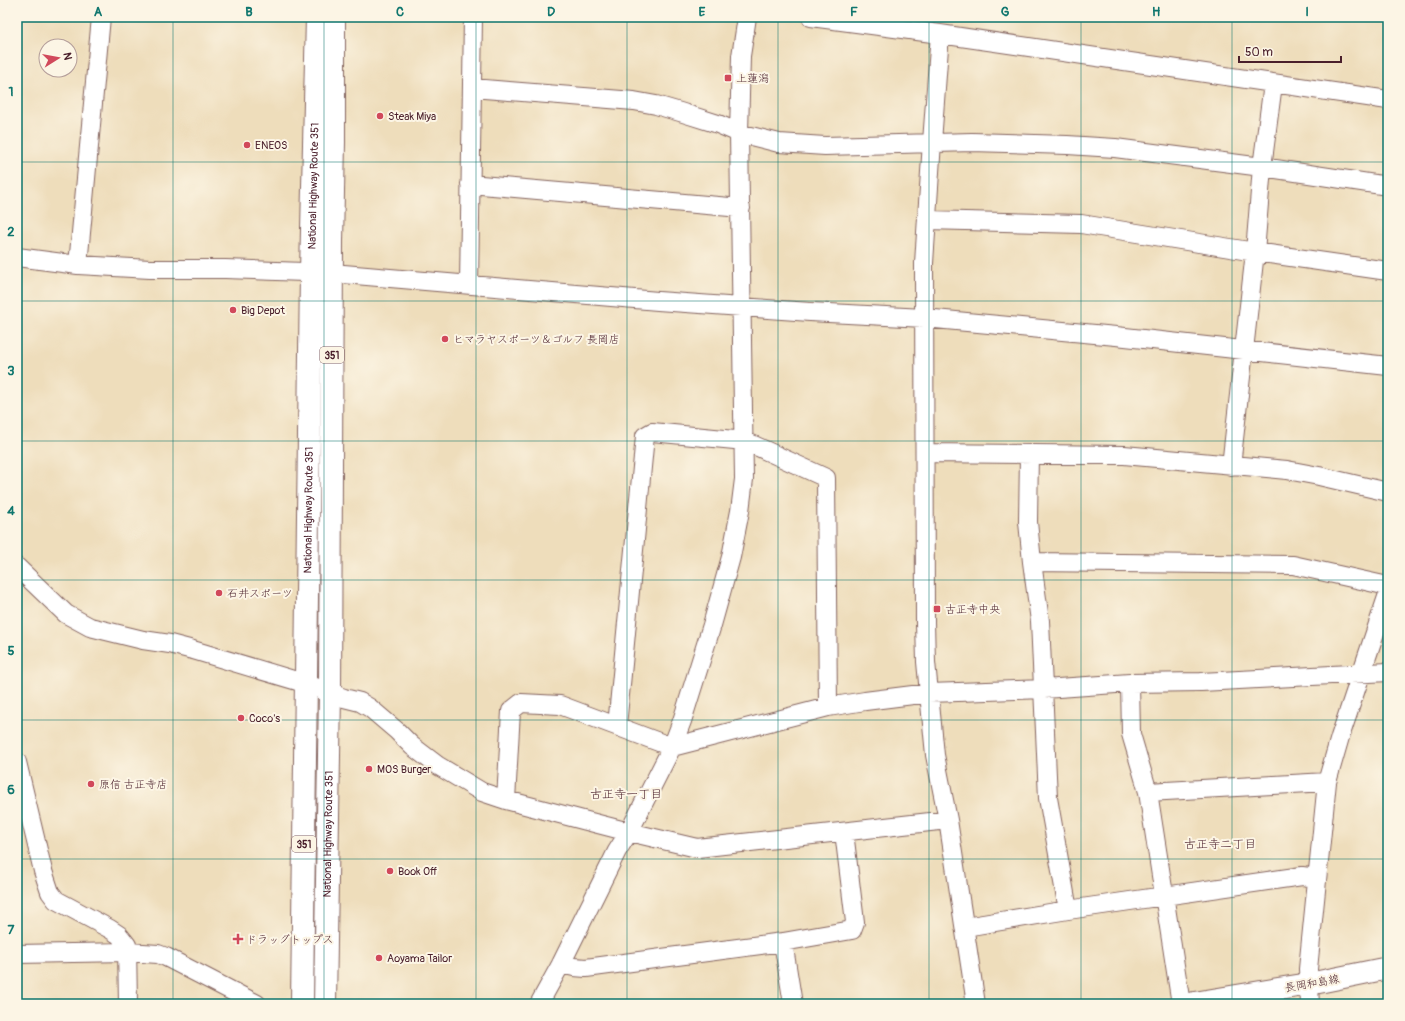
<svg xmlns="http://www.w3.org/2000/svg" width="1405" height="1021" font-family="Pangolin,'Klee One',sans-serif">
  <rect width="100%" height="100%" fill="#fcf5e5"/>
  <filter id="ink" filterUnits="userSpaceOnUse"><feTurbulence type="fractalNoise" baseFrequency=".025" numOctaves="2"/><feDisplacementMap in="SourceGraphic" scale="8" xChannelSelector="R" yChannelSelector="G"/><feConvolveMatrix kernelMatrix="1 2 1 2 8 2 1 2 1" color-interpolation-filters="sRGB"/></filter>
  <filter id="wash" filterUnits="userSpaceOnUse"><feTurbulence type="fractalNoise" baseFrequency=".012" numOctaves="4" result="noise"/><feDisplacementMap in="SourceGraphic" scale="16" xChannelSelector="R" yChannelSelector="G"/><feGaussianBlur stdDeviation="0.9" result="paint"/><feColorMatrix in="noise" values="0 0 0 0 0 0 0 0 0 0 0 0 0 0 0 0 0 1.4 0 .05"/><feComposite in="paint" operator="in"/></filter>
  <g filter="url(#wash)">
    <rect width="100%" height="100%" fill="#edb"/>
  </g>
  <g filter="url(#ink)">
    <g fill="none" stroke-linecap="round" stroke-linejoin="round">
      <defs>
        <path id="minor" d="M 811,17 L 940,34 L 1388,100
          M 940,34 L 932,142 L 924,263 L 925,622 L 926,662 L 935,755 L 948,820 L 976,1004
          M 472,88 L 634,101 L 656,105 L 680,112 L 718,124 L 739,133 L 779,143 L 825,146 L 972,142 L 1067,145 L 1115,148 L 1262,167 L 1388,186
          M 470,184 L 741,208
          M 927,220 L 1081,224 L 1255,252 L 1388,271
          M 17,257 L 78,265 L 150,269 L 225,269 L 332,273 L 658,301 L 810,312 L 924,318 L 1116,336 L 1388,366
          M 78,265 L 101,17
          M 469,285 L 473,17
          M 925,453 L 1124,455 L 1287,470 L 1319,476 L 1388,492
          M 1029,454 L 1028,522 L 1032,562 L 1040,621 L 1048,798 L 1068,910
          M 1231,466 L 1255,252 L 1262,167 L 1273,84
          M 1032,562 L 1293,565 L 1388,586
          M 17,567 L 66,614 L 90,627 L 143,640 L 170,644 L 193,650 L 307,684 L 344,698 L 360,702 L 370,708 L 397,731 L 412,746 L 437,765 L 482,792 L 506,800 L 629,832 L 697,848 L 948,820
          M 1130,683 L 1131,734 L 1148,792 L 1181,1004
          M 617,726 L 645,436 L 652,432 L 745,441 L 826,478 L 828,707
          M 17,762 L 43,871 L 50,892 L 56,900 L 110,929 L 119,935 L 127,945 L 128,1004
          M 1148,792 L 1327,782
          M 506,800 L 511,711 L 521,703 L 560,705 L 672,747 L 828,707 L 865,701 L 929,693 L 1044,689 L 1130,683 L 1201,682 L 1388,672
          M 965,927 L 1068,910 L 1302,876 L 1317,878
          M 783,942 L 793,1004
          M 17,954 L 128,952 L 158,954 L 166,957 L 257,1004
          M 561,964 L 574,967 L 586,968 L 783,942 L 852,930 L 855,922 L 844,832
          M 539,1004 L 561,964 L 617,851 L 629,832 L 672,747 L 682,721 L 712,625 L 731,557 L 740,511 L 744,479 L 739,133 L 741,56 L 747,17
          M 1310,1004 L 1308,969 L 1327,782 L 1340,737 L 1388,594"/>
        <path id="major" d="M 1188,1004 L 1309,984 L 1388,968"/>
        <g id="highway">
          <path id="s1" d="M 302,1004 L 311,272 L 317,17"/>
          <path id="s2" d="M 325,1004 L 330,693 L 332,242 L 334,142 L 334,17"/>
        </g>
      </defs>
      <use href="#minor" stroke="#83625d" stroke-width="20"/>
      <use href="#major" stroke="#83625d" stroke-width="24"/>
      <use href="#highway" stroke="#83625d" stroke-width="24"/>
      <use href="#minor" stroke="#fff" stroke-width="18"/>
      <use href="#major" stroke="#fff" stroke-width="22"/>
      <use href="#highway" stroke="#fff" stroke-width="22"/>
    </g>
  </g>
  <path fill="none" stroke="#0f766e" stroke-width="1" stroke-opacity="0.55" d="M 173,17 L 173,1004M 324,17 L 324,1004M 476,17 L 476,1004M 627,17 L 627,1004M 778,17 L 778,1004M 929,17 L 929,1004M 1081,17 L 1081,1004M 1232,17 L 1232,1004M 17,162 L 1388,162M 17,301 L 1388,301M 17,441 L 1388,441M 17,580 L 1388,580M 17,720 L 1388,720M 17,859 L 1388,859"/>
  <g fill="#d1495b" stroke="#fcf5e5" stroke-width="1.5">
    <rect x="724" y="74" width="8" height="8" rx="2"/>
    <circle cx="380" cy="116" r="4"/>
    <circle cx="247" cy="145" r="4"/>
    <circle cx="233" cy="310" r="4"/>
    <circle cx="445" cy="339" r="4"/>
    <circle cx="219" cy="593" r="4"/>
    <rect x="933" y="605" width="8" height="8" rx="2"/>
    <circle cx="241" cy="718" r="4"/>
    <circle cx="369" cy="769" r="4"/>
    <circle cx="91" cy="784" r="4"/>
    <circle cx="390" cy="871" r="4"/>
    <path d="M236 933h4v4h4v4h-4v4h-4v-4h-4v-4h4z"/>
    <circle cx="379" cy="958" r="4"/>
  </g>
  <g text-anchor="middle" stroke-width="4" stroke-linejoin="round" paint-order="stroke">
    <g fill="#fcf5e5" stroke="#7f5f63" stroke-width="1">
      <rect x="320" y="347" width="24" height="16" rx="3"/>
      <rect x="292" y="836" width="24" height="16" rx="3"/>
    </g>
    <g font-size="10" font-weight="bold" fill="#4a1f2b">
      <text x="332" y="359">351</text>
      <text x="304" y="848">351</text>
    </g>
    <g font-size="11" fill="#4a1f2b" stroke="#fcf5e5" text-anchor="start">
      <text x="736" y="82">上蓮潟</text>
      <text x="388" y="120">Steak Miya</text>
      <text x="255" y="149">ENEOS</text>
      <text x="241" y="314">Big Depot</text>
      <text x="453" y="343">ヒマラヤスポーツ＆ゴルフ 長岡店</text>
      <text x="227" y="597">石井スポーツ</text>
      <text x="945" y="613">古正寺中央</text>
      <text x="249" y="722">Coco's</text>
      <text x="377" y="773">MOS Burger</text>
      <text x="99" y="788">原信 古正寺店</text>
      <text x="398" y="875">Book Off</text>
      <text x="246" y="943">ドラッグトップス</text>
      <text x="387" y="962">Aoyama Tailor</text>
    </g>
    <g font-size="11" fill="#4a1f2b" stroke="#fcf5e5">
      <text dy="4" stroke="none"><textPath href="#s1" startOffset="818">National Highway Route 351</textPath></text>
      <text dy="4" stroke="none"><textPath href="#s1" startOffset="494">National Highway Route 351</textPath></text>
      <text dy="4" stroke="none"><textPath href="#s2" startOffset="170">National Highway Route 351</textPath></text>
      <text transform="translate(1312 983) rotate(-10)" y="4">長岡和島線</text>
    </g>
    <g font-size="12" fill="#4a1f2b" stroke="#fcf5e5">
      <text x="626" y="798">古正寺一丁目</text>
      <text x="1220" y="848">古正寺二丁目</text>
    </g>
  </g>
  <rect width="1405" height="1021" fill="none" stroke="#fcf5e5" stroke-width="44"/>
  <g transform="translate(58 58) rotate(79)"><circle r="19" fill="#fcf5e5" stroke="#b59f9b"/>
  <path d="M0-3L7 15L0 10L-7 15Z" fill="#d1495b"/>
  <text y="-6" font-size="11" font-weight="bold" text-anchor="middle" fill="#4a1f2b">N</text>
  </g>
  <path d="M1239 56v6h102v-6" fill="none" stroke="#4a1f2b" stroke-width="2"/>
  <text x="1245" y="56" font-size="12" fill="#4a1f2b" stroke="#fcf5e5" stroke-width="3" paint-order="stroke">50 m</text>
  <rect x="22" y="22" width="1361" height="977" fill="none" stroke="#0f766e" stroke-width="1.5"/>
  <g font-size="13" text-anchor="middle" font-weight="bold" fill="#0f766e">
    <text x="98" y="16">A</text>
    <text x="249" y="16">B</text>
    <text x="400" y="16">C</text>
    <text x="551" y="16">D</text>
    <text x="702" y="16">E</text>
    <text x="854" y="16">F</text>
    <text x="1005" y="16">G</text>
    <text x="1156" y="16">H</text>
    <text x="1307" y="16">I</text>
    <text x="11" y="96">1</text>
    <text x="11" y="236">2</text>
    <text x="11" y="375">3</text>
    <text x="11" y="515">4</text>
    <text x="11" y="655">5</text>
    <text x="11" y="794">6</text>
    <text x="11" y="934">7</text>
  </g>
</svg>
